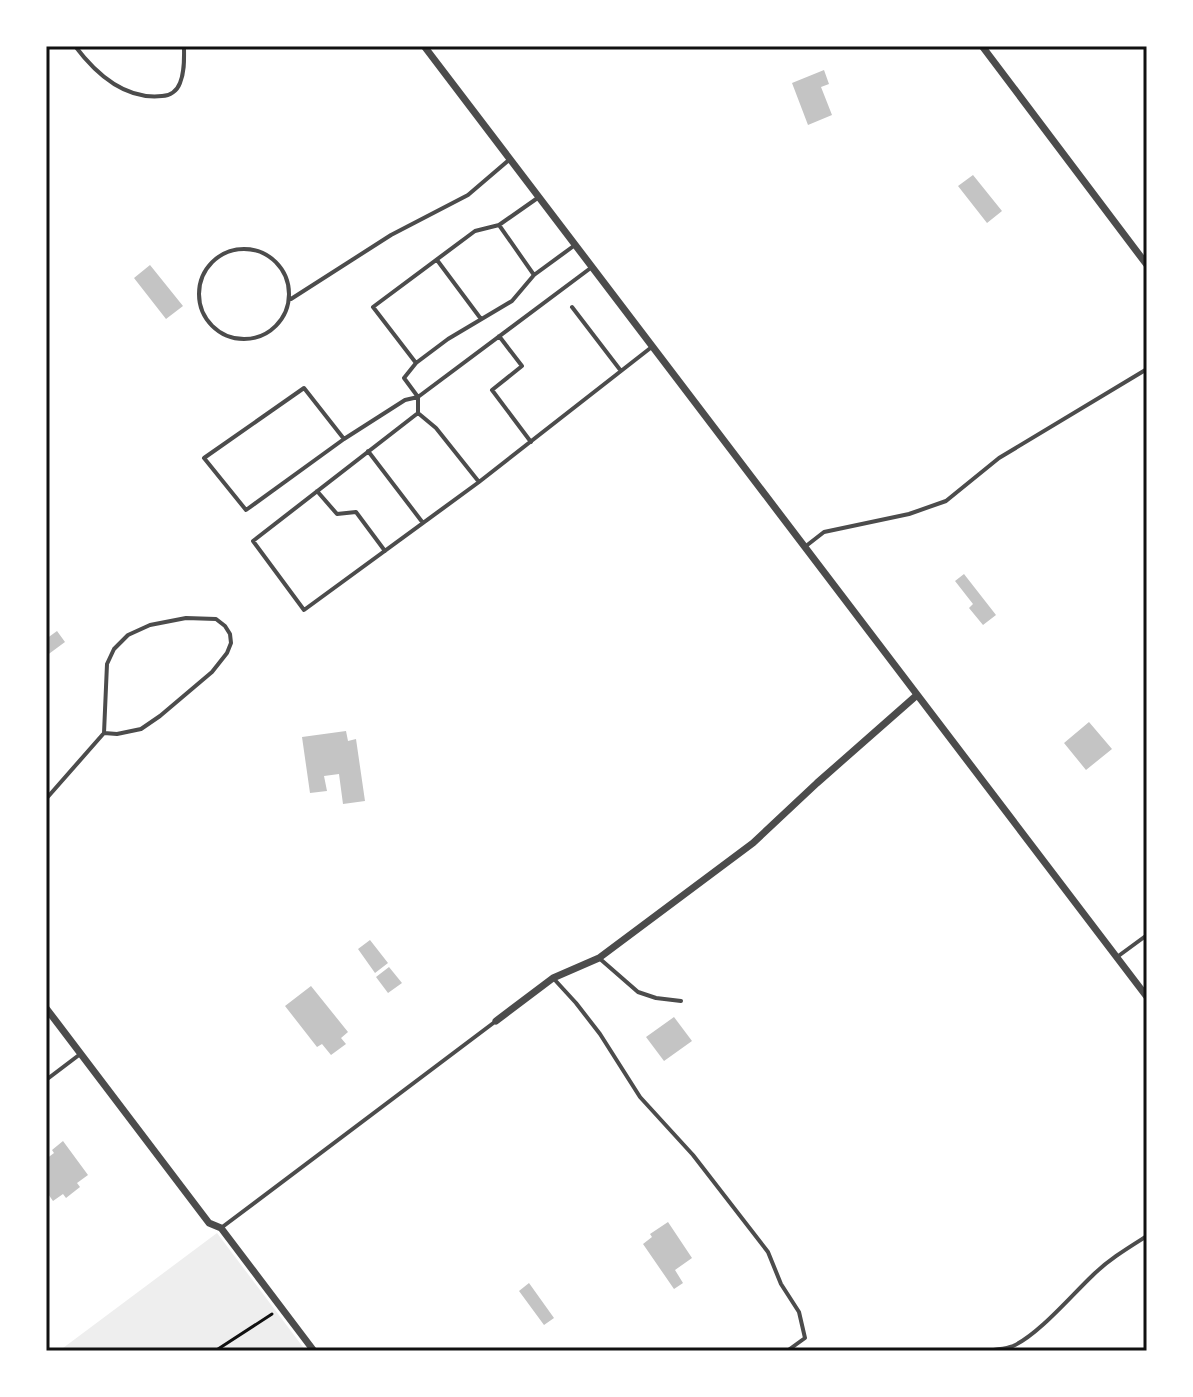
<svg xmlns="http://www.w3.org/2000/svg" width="1193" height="1397" font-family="'Fira Sans Condensed',sans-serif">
  <rect width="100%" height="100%" fill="#fff"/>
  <path fill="#eee" d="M 217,1233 L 306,1351 L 59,1351 Z"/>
  <path fill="#c4c4c4" d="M 824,70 L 829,84 L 821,87 L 832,115 L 808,125 L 792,83 Z
    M 973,175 L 1002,211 L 987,223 L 958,186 Z
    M 150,265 L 183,306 L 166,319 L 134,278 Z
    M 964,574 L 996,615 L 983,625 L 969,608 L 973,604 L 955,581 Z
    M 57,631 L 65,642 L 46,656 L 46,639 Z
    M 1089,722 L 1112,749 L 1086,770 L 1064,743 Z
    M 346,731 L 348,741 L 356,739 L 365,801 L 343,804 L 339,774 L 324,776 L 327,791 L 310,793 L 302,737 Z
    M 370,940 L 388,963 L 375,973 L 358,949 Z
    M 389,967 L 402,983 L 388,993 L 376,977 Z
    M 311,986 L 348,1032 L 341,1038 L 346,1044 L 331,1055 L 322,1044 L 317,1047 L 285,1006 Z
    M 674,1017 L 692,1041 L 664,1061 L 646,1037 Z
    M 63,1141 L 88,1175 L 77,1183 L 80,1187 L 66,1198 L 63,1194 L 53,1201 L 46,1191 L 46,1159 L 54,1153 L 52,1150 Z
    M 668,1222 L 692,1258 L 675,1270 L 683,1283 L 674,1289 L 643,1244 L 652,1237 L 650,1234 Z
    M 529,1283 L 554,1318 L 544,1325 L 519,1291 Z"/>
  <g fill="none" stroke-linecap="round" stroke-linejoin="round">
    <path stroke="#111" stroke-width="3" d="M 215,1351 L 272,1314"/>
    <path stroke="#4c4c4c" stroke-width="4" d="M 75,46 C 96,74 125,100 162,96 C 170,96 177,91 180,83 C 185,71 184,58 184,46
      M 539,197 L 499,225 L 534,275 L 575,245
      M 499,225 L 475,231 L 373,307 L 416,363 L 448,339 L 512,301 L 534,275
      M199 294a45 45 0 1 1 90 0a45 45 0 1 1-90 0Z
      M 437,260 L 481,319
      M 291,299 L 391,235 L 468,195 L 510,159
      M 499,336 L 522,366 L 492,390 L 531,442
      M 416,363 L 404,378 L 418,397 L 418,413 L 253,541 L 304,610 L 479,482 L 436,428 L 418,413
      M 621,371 L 653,346
      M 344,439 L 246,510 L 204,458 L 304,388 L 344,439 L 405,400 L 418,397 L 592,267
      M 368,451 L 423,523
      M 479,482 L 621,371 L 572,307
      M 317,491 L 337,514 L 356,512 L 385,551
      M 806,546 L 824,532 L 909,514 L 946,501 L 999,458 L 1147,369
      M 46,799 L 104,733 L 107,664 L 114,649 L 128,635 L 150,625 L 186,618 L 216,619 L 225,626 L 230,634 L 231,643 L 227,653 L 212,672 L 160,716 L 141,729 L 117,734 L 104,733
      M 1117,957 L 1147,935
      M 599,958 L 638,992 L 656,998 L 681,1001
      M 554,979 L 576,1003 L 600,1034 L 640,1097 L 693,1155 L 768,1252 L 781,1284 L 799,1312 L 805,1338 L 787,1351
      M 46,1080 L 79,1055
      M 221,1228 L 496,1021
      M 988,1351 C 996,1349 1005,1349 1013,1346 C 1038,1335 1071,1296 1092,1276 C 1108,1260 1128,1248 1147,1236"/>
    <path stroke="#4c4c4c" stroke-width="7" d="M 424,46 L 1147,997
      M 982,46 L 1147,265
      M 46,1008 L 209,1223 L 221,1228 L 314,1351
      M 496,1021 L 553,978 L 599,958 L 753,843 L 817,783 L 917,695"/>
  </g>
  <rect width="1193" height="1397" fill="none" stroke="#ffffff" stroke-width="96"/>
  <rect x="48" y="48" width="1097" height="1301" fill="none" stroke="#111" stroke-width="3"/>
</svg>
